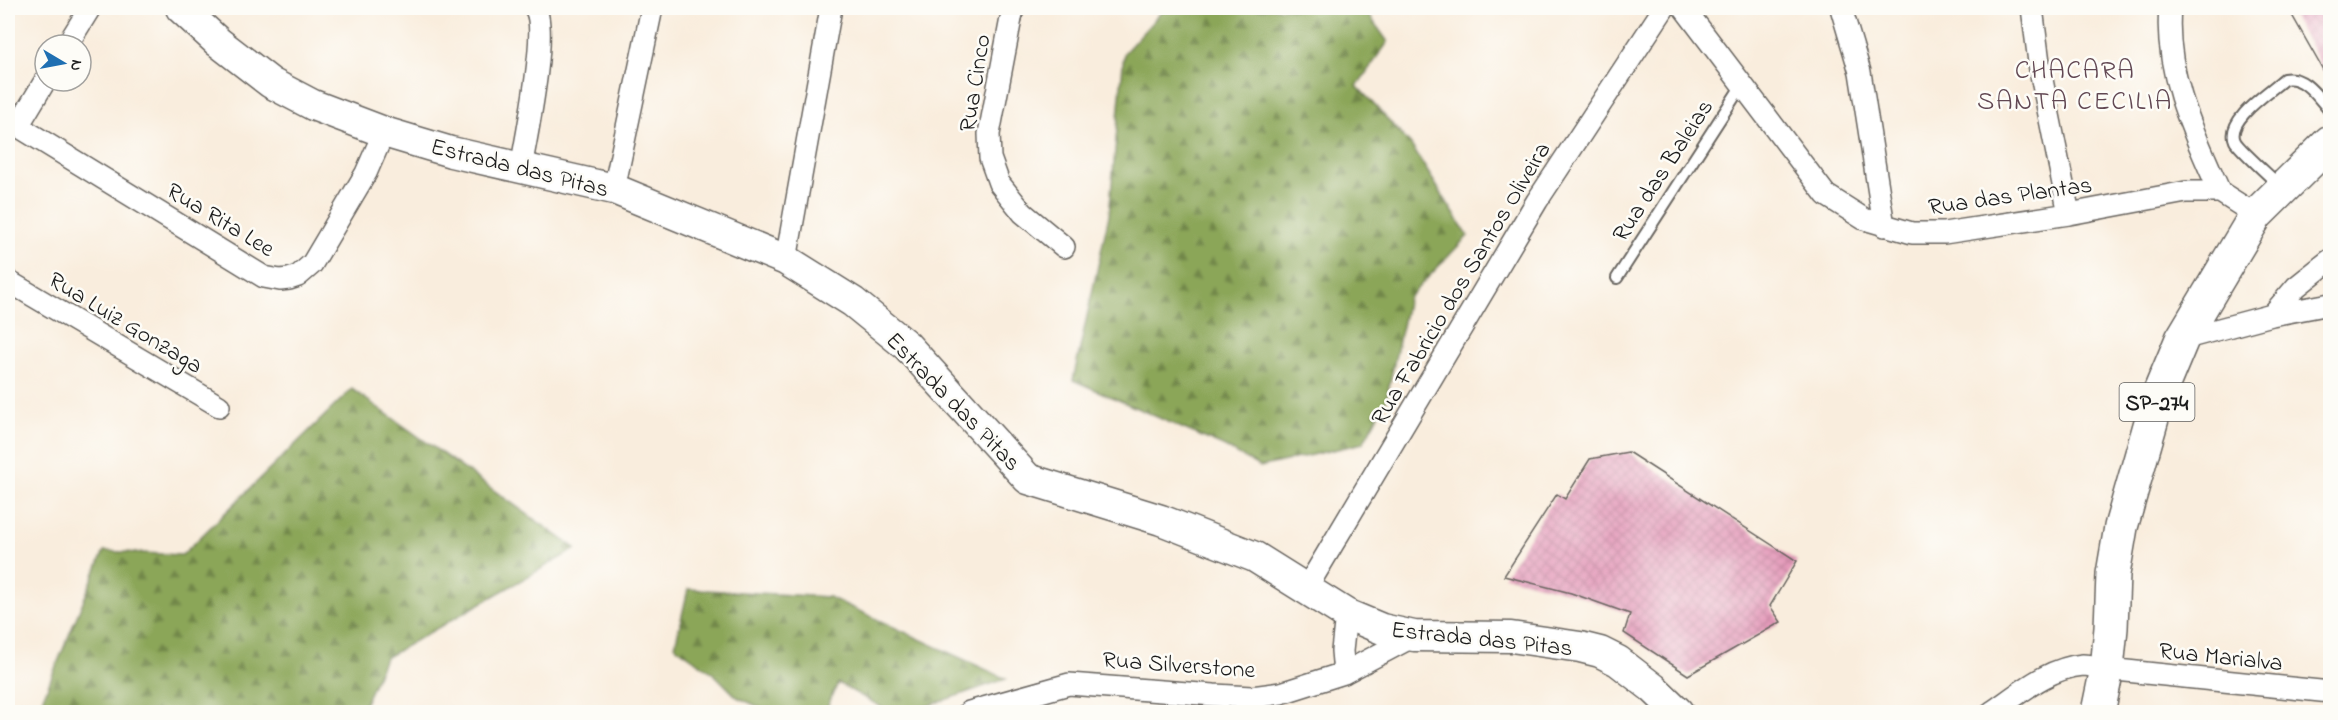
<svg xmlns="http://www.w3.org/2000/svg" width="2338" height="720" font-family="'Indie Flower',sans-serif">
  <defs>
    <pattern id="forest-firs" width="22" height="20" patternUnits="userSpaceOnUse" patternTransform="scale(1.5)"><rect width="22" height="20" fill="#8ba659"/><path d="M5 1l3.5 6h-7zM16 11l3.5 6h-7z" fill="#718649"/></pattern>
    <pattern id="building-cross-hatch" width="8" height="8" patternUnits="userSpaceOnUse" patternTransform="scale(1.5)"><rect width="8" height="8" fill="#e49aba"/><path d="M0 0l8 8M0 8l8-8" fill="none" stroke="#c3849f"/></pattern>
  </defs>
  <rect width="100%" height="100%" fill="#fdfcf7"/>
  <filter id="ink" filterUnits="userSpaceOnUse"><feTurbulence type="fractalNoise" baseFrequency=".0167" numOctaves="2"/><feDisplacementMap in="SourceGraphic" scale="12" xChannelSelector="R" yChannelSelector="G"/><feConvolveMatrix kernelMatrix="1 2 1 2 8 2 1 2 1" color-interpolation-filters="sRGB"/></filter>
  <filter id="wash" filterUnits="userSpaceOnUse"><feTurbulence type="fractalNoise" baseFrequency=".008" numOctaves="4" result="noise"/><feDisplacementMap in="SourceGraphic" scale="24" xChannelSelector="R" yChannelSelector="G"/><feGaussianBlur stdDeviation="1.35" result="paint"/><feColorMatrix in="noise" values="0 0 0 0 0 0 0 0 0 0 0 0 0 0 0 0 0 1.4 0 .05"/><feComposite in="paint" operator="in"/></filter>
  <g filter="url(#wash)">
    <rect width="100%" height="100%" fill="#f9eddd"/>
    <path fill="url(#forest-firs)" stroke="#54613a" stroke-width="1.5" d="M 1165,8 L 1364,8 L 1388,42 L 1357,86 L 1411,145 L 1468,236 L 1408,298 L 1386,401 L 1363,443 L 1260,467 L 1225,447 L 1073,380 L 1109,215 L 1124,53 Z
      M 352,389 L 576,549 L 385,658 L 361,712 L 37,712 L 104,551 L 182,555 Z
      M 688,589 L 829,597 L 1006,679 L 910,712 L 890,712 L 838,683 L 825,712 L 770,712 L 737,697 L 713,673 L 675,646 Z"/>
    <g id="blocks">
      <path fill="url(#building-cross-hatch)" d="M 2288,8 L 2331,8 L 2331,84 Z
        M 1628,452 L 1797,561 L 1770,606 L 1781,622 L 1688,675 L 1624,633 L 1630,614 L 1571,593 L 1504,576 L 1557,494 L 1565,499 L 1590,459 Z"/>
    </g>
  </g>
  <g filter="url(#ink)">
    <use href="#blocks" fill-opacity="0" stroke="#696560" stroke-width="1.5"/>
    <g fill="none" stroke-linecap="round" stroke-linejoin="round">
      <defs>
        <path id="lane" d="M 2281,187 C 2273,179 2238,148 2235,141 C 2225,120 2271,91 2284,79 C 2305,75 2318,98 2330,111
          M 1617,278 L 1742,85"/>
        <path id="street" d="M 1013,8 L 989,134 L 990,158 L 999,183 L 1023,213 L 1064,247
          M 1684,8 L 1826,195 L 1864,219 L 1912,233 L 1944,233 L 2069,214 L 2186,192 L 2220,192 L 2256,215
          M 1841,8 L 1860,72 L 1884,226
          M 2032,8 L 2040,70 L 2069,214
          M 2170,8 C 2164,73 2194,134 2220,192
          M 67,45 L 90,8
          M 8,120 L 264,277 L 280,280 L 289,279 L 298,276 L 312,264 L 366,173 L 384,132
          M 18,126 L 45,81
          M 521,168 C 526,139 549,29 535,8
          M 614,189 L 652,8
          M 786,260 L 831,8
          M 8,281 L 219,406
          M 2272,315 L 2296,287 L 2330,260
          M 2182,339 L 2272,315 L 2330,304
          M 1306,589 L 1537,201 L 1664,8
          M 1344,673 L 1342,651 L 1346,614
          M 969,712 L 1069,684 L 1214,695 L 1252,697 L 1281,693 L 1344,673 L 1414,636
          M 1992,712 C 2020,693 2048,668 2083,665 C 2091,665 2099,668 2107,669 L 2330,692"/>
        <path id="secondary" d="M 181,8 L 218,42 L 271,83 L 313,105 L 384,132 L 451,152 L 614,189 L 786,260 L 853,302 L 907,346 L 1028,479 L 1161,520 L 1255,557 L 1346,614 L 1382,629 L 1414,636 L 1511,637 L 1580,647 L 1600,652 L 1618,661 L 1653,688 L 1678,712"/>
        <path id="primary" d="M 2098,712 L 2107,669 L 2111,628 L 2113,574 L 2121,527 L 2159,394 L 2182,339 L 2256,215 L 2330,142"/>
      </defs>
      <use href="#lane" stroke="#696560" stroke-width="14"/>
      <use href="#street" stroke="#696560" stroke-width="24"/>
      <use href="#secondary" stroke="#696560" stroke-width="33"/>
      <use href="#primary" stroke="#696560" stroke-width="36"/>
      <use href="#lane" stroke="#fff" stroke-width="10"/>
      <use href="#street" stroke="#fff" stroke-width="21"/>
      <use href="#secondary" stroke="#fff" stroke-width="30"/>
      <use href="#primary" stroke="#fff" stroke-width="33"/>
    </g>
  </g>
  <g text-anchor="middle" stroke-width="5" stroke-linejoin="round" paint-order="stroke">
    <rect fill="#fdfcf7" stroke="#605f5e" stroke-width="1.5" x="2119.5" y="383" width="75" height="38" rx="4.5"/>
    <g font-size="22" font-weight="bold" fill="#1c1c1c">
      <text x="2157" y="410">SP-274</text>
    </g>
    <g font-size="24" fill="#1c1c1c" stroke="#fdfcf7">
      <text transform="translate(974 83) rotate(-81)" y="8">Rua Cinco</text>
      <text transform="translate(520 167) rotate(14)" y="8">Estrada das Pitas</text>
      <text transform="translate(1662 170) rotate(-57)" y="8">Rua das Baleias</text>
      <text transform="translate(2010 195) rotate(-8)" y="8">Rua das Plantas</text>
      <text transform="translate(221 219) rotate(31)" y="8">Rua Rita Lee</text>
      <text transform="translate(1460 283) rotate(-59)" y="8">Rua Fabricio dos Santos Oliveira</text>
      <text transform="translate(126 322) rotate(31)" y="8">Rua Luiz Gonzaga</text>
      <text transform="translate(954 401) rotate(46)" y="8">Estrada das Pitas</text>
      <text transform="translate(1482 638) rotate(6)" y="8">Estrada das Pitas</text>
      <text transform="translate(2221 656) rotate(6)" y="8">Rua Marialva</text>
      <text transform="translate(1179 664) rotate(4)" y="8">Rua Silverstone</text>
    </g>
    <g font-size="27" letter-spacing="1.5" fill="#624853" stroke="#fdfcf7">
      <text x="2075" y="78">CHACARA<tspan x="2075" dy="31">SANTA CECILIA</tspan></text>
    </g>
  </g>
  <rect width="2338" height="720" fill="none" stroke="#fdfcf7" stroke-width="30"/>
  <g transform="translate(63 63) rotate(100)"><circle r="28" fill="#fdfcf7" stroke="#a3a29f" stroke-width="1.5"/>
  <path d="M0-4.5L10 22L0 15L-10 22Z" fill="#1f6fb2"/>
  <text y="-9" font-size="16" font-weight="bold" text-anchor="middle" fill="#1c1c1c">N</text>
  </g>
</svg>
